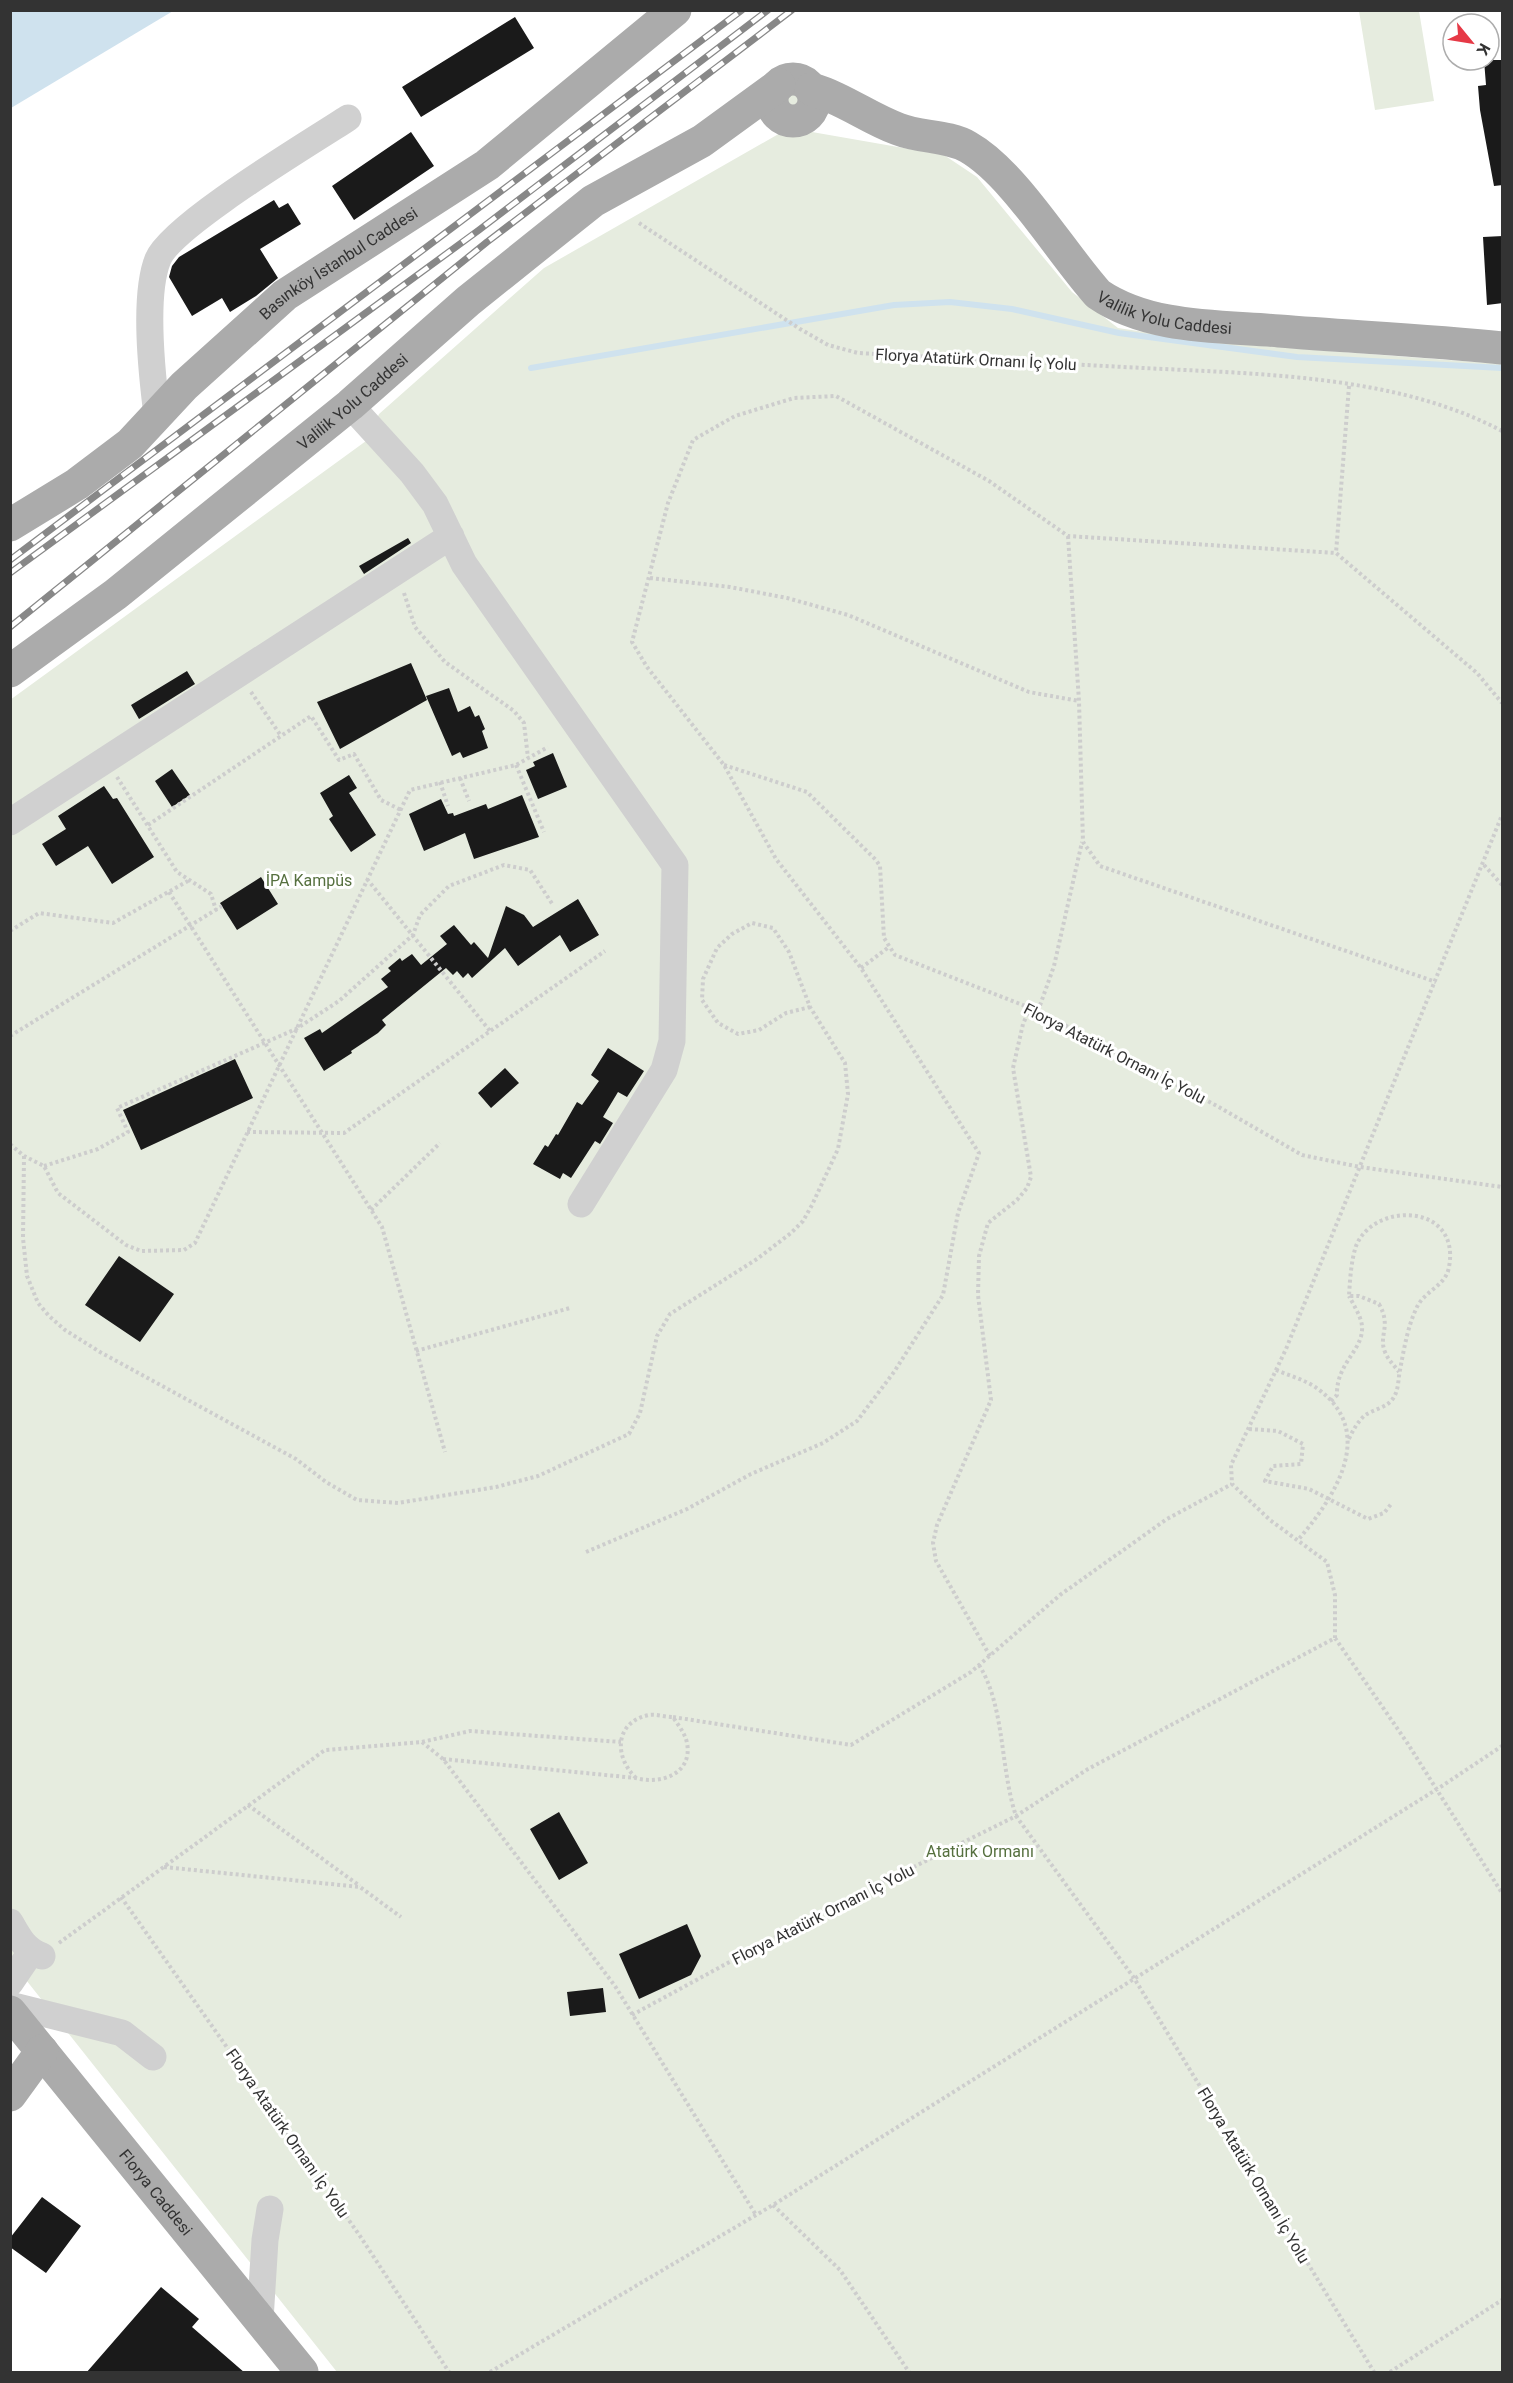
<svg xmlns="http://www.w3.org/2000/svg" width="1513" height="2383" font-family="Roboto,sans-serif">
  <rect width="100%" height="100%" fill="#fff"/>
  <path fill="#e6ecdf" d="M 1359,11 L 1419,11 L 1434,101 L 1375,110 Z
    M785 101a10 10 0 1 1 20 0a10 10 0 1 1-20 0Z
    M 789,128 L 944,155 L 977,177 L 1072,292 L 1118,328 L 1211,342 L 1502,364 L 1502,2372 L 337,2372 L 11,1961 L 10,700 L 366,441 L 379,414 L 544,268 Z"/>
  <path fill="#cfe2ee" d="M 11,10 L 173,10 L 173,11 L 11,108 Z"/>
  <g fill="none" stroke-linecap="round" stroke-linejoin="round">
    <path stroke="#cfe2ee" stroke-width="6" d="M 531,368 L 894,305 L 950,302 L 1012,309 L 1119,333 L 1297,357 L 1502,368"/>
  </g>
  <path fill="#1a1a1a" d="M 515,17 L 534,48 L 421,117 L 402,87 Z
    M 1484,60 L 1503,60 L 1503,185 L 1494,186 L 1480,110 L 1478,86 L 1486,85 Z
    M 411,132 L 434,166 L 354,220 L 332,186 Z
    M 274,200 L 279,208 L 288,203 L 301,224 L 260,249 L 278,278 L 256,296 L 230,312 L 222,298 L 192,316 L 169,277 L 172,266 L 179,257 Z
    M 1503,236 L 1503,303 L 1487,305 L 1483,237 Z
    M 408,538 L 411,543 L 364,574 L 359,566 Z
    M 411,663 L 427,700 L 340,749 L 317,702 Z
    M 187,671 L 195,684 L 139,719 L 131,705 Z
    M 449,688 L 458,712 L 470,706 L 475,717 L 479,715 L 485,729 L 482,731 L 488,748 L 463,758 L 460,752 L 452,756 L 426,696 Z
    M 553,753 L 567,787 L 538,799 L 526,770 L 535,766 L 533,762 Z
    M 172,769 L 190,795 L 172,807 L 155,781 Z
    M 349,775 L 357,788 L 349,793 L 376,835 L 351,852 L 329,819 L 333,816 L 320,793 Z
    M 104,786 L 113,799 L 117,798 L 154,857 L 112,884 L 88,846 L 56,866 L 42,844 L 66,829 L 58,816 Z
    M 522,795 L 539,837 L 474,859 L 465,833 L 424,851 L 409,814 L 441,799 L 448,814 L 453,813 L 454,816 L 486,804 L 488,809 Z
    M 261,877 L 278,904 L 237,930 L 220,903 Z
    M 578,899 L 599,935 L 570,952 L 560,935 L 518,966 L 505,948 L 472,978 L 468,973 L 463,978 L 457,971 L 453,975 L 446,968 L 382,1020 L 386,1025 L 378,1033 L 351,1051 L 352,1053 L 324,1071 L 304,1038 L 320,1029 L 322,1033 L 388,987 L 381,979 L 391,971 L 388,968 L 400,958 L 402,961 L 412,954 L 421,965 L 447,944 L 440,936 L 454,925 L 471,945 L 474,942 L 488,958 L 506,906 L 524,915 L 533,927 Z
    M 608,1048 L 644,1071 L 627,1097 L 618,1092 L 603,1117 L 613,1123 L 600,1144 L 595,1141 L 571,1178 L 563,1173 L 560,1179 L 533,1164 L 545,1145 L 548,1147 L 556,1134 L 558,1135 L 577,1102 L 582,1105 L 599,1081 L 591,1075 Z
    M 235,1059 L 253,1098 L 141,1150 L 123,1110 Z
    M 505,1068 L 519,1083 L 491,1108 L 478,1093 Z
    M 119,1256 L 174,1294 L 140,1342 L 85,1305 Z
    M 559,1812 L 588,1863 L 559,1880 L 530,1829 Z
    M 687,1924 L 701,1956 L 691,1975 L 639,1999 L 619,1954 Z
    M 603,1988 L 606,2012 L 570,2016 L 567,1992 Z
    M 42,2197 L 81,2226 L 46,2273 L 10,2247 L 10,2238 Z
    M 161,2287 L 199,2319 L 192,2327 L 245,2373 L 86,2373 Z"/>
  <g fill="none" stroke-linecap="round" stroke-linejoin="round">
    <path stroke="#cdcdcd" stroke-width="4" stroke-dasharray="3 3" stroke-linecap="butt" d="M 639,223 L 800,329 L 828,345 L 858,353 C 953,358 1048,363 1143,368 C 1260,374 1397,375 1502,431
      M 1349,386 L 1336,553 L 1477,673 L 1502,703
      M 1068,536 L 1079,701 L 1083,842 L 1100,866 L 1436,982
      M 650,578 L 730,587 L 787,598 L 848,615 L 1029,692 L 1079,701
      M 404,593 L 415,627 L 445,662 L 514,711 L 524,723 L 528,758
      M 251,692 L 281,736
      M 516,765 L 544,832
      M 724,765 L 807,792 L 876,860 L 880,866 L 884,938 L 895,955 L 1038,1011 L 1217,1106 L 1302,1155 L 1360,1167 L 1502,1187
      M 117,777 L 177,872 L 211,894 L 216,910
      M 460,778 L 469,801
      M 440,782 L 448,806
      M 148,825 L 311,716 L 339,760 L 354,754 L 381,800 L 401,810
      M 1484,865 L 1502,885
      M 367,879 L 490,1031
      M 169,892 L 382,1227 L 445,1452
      M 10,931 L 39,913 L 113,923 L 188,881
      M 861,968 L 889,947
      M 1038,1011 L 1054,966 L 1082,842
      M 10,1036 L 222,906
      M 247,1132 L 344,1133 L 605,951
      M 10,1144 L 24,1156 L 44,1166 L 58,1193 L 126,1245 L 141,1251 L 184,1250 L 195,1243 L 410,790 L 516,765 L 548,747
      M 24,1156 L 23,1238 L 27,1276 L 38,1303 L 49,1316 L 65,1330 L 100,1352 L 296,1459 L 326,1482 L 357,1500 L 398,1503 L 496,1487 L 538,1476 L 629,1434 L 640,1413 L 657,1336 L 670,1314 L 757,1259 L 791,1233 L 803,1221 L 812,1205 L 838,1149 L 848,1094 L 845,1063 L 810,1007 L 789,952 L 773,928 L 752,923 L 732,934 L 717,948 L 703,979 L 702,1000 L 718,1023 L 738,1034 L 759,1030 L 786,1013 L 810,1007
      M 44,1166 L 98,1149 L 128,1132 L 117,1108 L 296,1029 L 339,1001 L 413,935 L 420,915 L 449,886 L 504,865 L 530,870 L 553,905
      M 371,1210 L 440,1143
      M 416,1351 L 570,1308
      M 1276,1370 C 1290,1376 1306,1380 1318,1389 C 1378,1433 1334,1498 1298,1540
      M 1331,1401 L 1337,1395 C 1336,1363 1364,1350 1362,1326 C 1361,1316 1353,1304 1349,1296
      M 1249,1429 L 1278,1431 L 1303,1444 L 1301,1464 L 1273,1466 L 1265,1481 L 1309,1489 L 1368,1519 L 1384,1513 L 1392,1503
      M 1349,1439 C 1353,1430 1357,1423 1364,1416 C 1373,1409 1388,1408 1394,1397 C 1399,1388 1398,1379 1400,1370 C 1404,1349 1408,1324 1418,1305 C 1427,1290 1446,1285 1449,1267 C 1461,1203 1374,1201 1356,1246 C 1351,1261 1350,1280 1349,1296 L 1359,1296 L 1379,1304 C 1392,1327 1378,1335 1385,1352 C 1388,1360 1394,1365 1399,1372
      M 586,1552 L 687,1509 L 751,1474 L 823,1443 L 857,1421 L 894,1372 L 943,1295 L 958,1213 L 979,1153 L 861,968 L 776,859 L 724,765 L 647,667 L 632,642 L 668,503 L 693,440 L 735,416 L 794,398 L 836,396 L 989,481 L 1068,536 L 1336,553
      M 1335,1638 L 1408,1744 L 1502,1893
      M 990,1656 L 936,1561 L 933,1543 L 937,1525 L 991,1400 L 978,1295 L 979,1256 L 988,1223 L 1017,1200 L 1027,1188 L 1031,1177 L 1013,1068 L 1023,1024 L 1030,1008
      M 979,1665 C 1005,1706 1000,1768 1016,1816 L 1134,1978 L 1374,2372
      M 673,1717 L 851,1745 L 971,1672 L 1060,1595 L 1167,1519 L 1232,1484
      M 422,1742 L 443,1759 L 615,1986 L 756,2215
      M 443,1759 L 636,1778 C 660,1785 693,1774 687,1743 C 685,1733 678,1725 673,1717 C 665,1717 656,1714 649,1715 C 614,1722 614,1757 636,1778
      M 248,1805 L 360,1886
      M 164,1867 L 360,1887 L 401,1917
      M 121,1897 L 360,2236 L 449,2372
      M 59,1943 L 325,1750 L 422,1742 L 470,1731 L 621,1742
      M 632,2015 L 805,1921 L 1016,1816 L 1088,1769 L 1335,1638 L 1335,1595 L 1327,1562 L 1270,1520 L 1232,1484 L 1231,1465 L 1286,1349 L 1502,815
      M 773,2205 L 840,2270 L 909,2372
      M 490,2372 L 773,2205 L 1442,1786 L 1502,1746
      M 1390,2372 L 1502,2300"/>
    <path stroke="#d0d0d0" stroke-width="27" d="M 350,405 L 412,473 L 435,504 L 464,564 L 675,865 L 672,1041 L 664,1070 L 581,1204
      M 157,415 C 152,375 143,296 158,259 C 172,225 310,143 348,118
      M 10,822 L 451,536
      M 10,1922 C 19,1938 25,1950 42,1956
      M 10,1983 L 31,1952
      M 10,2005 L 122,2033 L 153,2057
      M 260,2320 L 265,2240 L 270,2209"/>
    <g stroke="#ababab" stroke-width="33">
      <circle cx="793" cy="100" r="21"/>
      <path id="s1" d="M 811,89 C 843,98 868,118 898,129 C 920,138 947,135 968,147 C 1014,173 1061,253 1098,294 C 1149,329 1219,326 1279,331 C 1353,337 1428,340 1502,348"/>
      <path id="s2" d="M 10,525 L 77,484 L 130,444 L 184,386 L 285,295 L 487,165 L 675,10"/>
      <path id="s3" d="M 10,671 L 116,594 L 350,405 L 468,301 L 593,201 L 702,141 L 779,85"/>
      <path id="s4" d="M 10,2012 L 302,2372"/>
      <path d="M 10,2095 L 42,2051"/>
    </g>
    <defs>
      <path id="rail" d="M 10,560 L 742,10
        M 10,573 L 479,230 L 768,10
        M 10,627 L 487,242 L 792,10"/>
    </defs>
    <use href="#rail" stroke="#888" stroke-width="7"/>
    <use href="#rail" stroke="#fff" stroke-width="4.5" stroke-dasharray="14" stroke-linecap="butt"/>
  </g>
  <g text-anchor="middle" stroke-width="6" stroke-linejoin="round" paint-order="stroke">
    <g font-size="16" fill="#333" stroke="#fff">
      <text dy="6" stroke="none"><textPath href="#s2" startOffset="422">Basınköy İstanbul Caddesi</textPath></text>
      <text dy="6" stroke="none"><textPath href="#s1" startOffset="436">Valilik Yolu Caddesi</textPath></text>
      <text transform="translate(976 359) rotate(3)" y="6">Florya Atatürk Ornanı İç Yolu</text>
      <text dy="6" stroke="none"><textPath href="#s3" startOffset="436">Valilik Yolu Caddesi</textPath></text>
      <text transform="translate(1115 1053) rotate(27)" y="6">Florya Atatürk Ornanı İç Yolu</text>
      <text transform="translate(823 1914) rotate(-27)" y="6">Florya Atatürk Ornanı İç Yolu</text>
      <text transform="translate(288 2133) rotate(55)" y="6">Florya Atatürk Ornanı İç Yolu</text>
      <text transform="translate(1254 2175) rotate(59)" y="6">Florya Atatürk Ornanı İç Yolu</text>
      <text dy="6" stroke="none"><textPath href="#s4" startOffset="232">Florya Caddesi</textPath></text>
    </g>
    <g font-size="16" fill="#56703f" stroke="#fff">
      <text x="309" y="886">İPA Kampüs</text>
      <text x="980" y="1857">Atatürk Ormanı</text>
    </g>
  </g>
  <rect width="1513" height="2383" fill="none" stroke="#333333" stroke-width="24"/>
  <g transform="translate(1471 42) rotate(120)"><circle r="28" fill="#ffffff" stroke="#adadad" stroke-width="1.5"/>
  <path d="M0-4.5L10 22L0 15L-10 22Z" fill="#e63946"/>
  <text y="-9" font-size="16" font-weight="bold" text-anchor="middle" fill="#333333">K</text>
  </g>
</svg>
